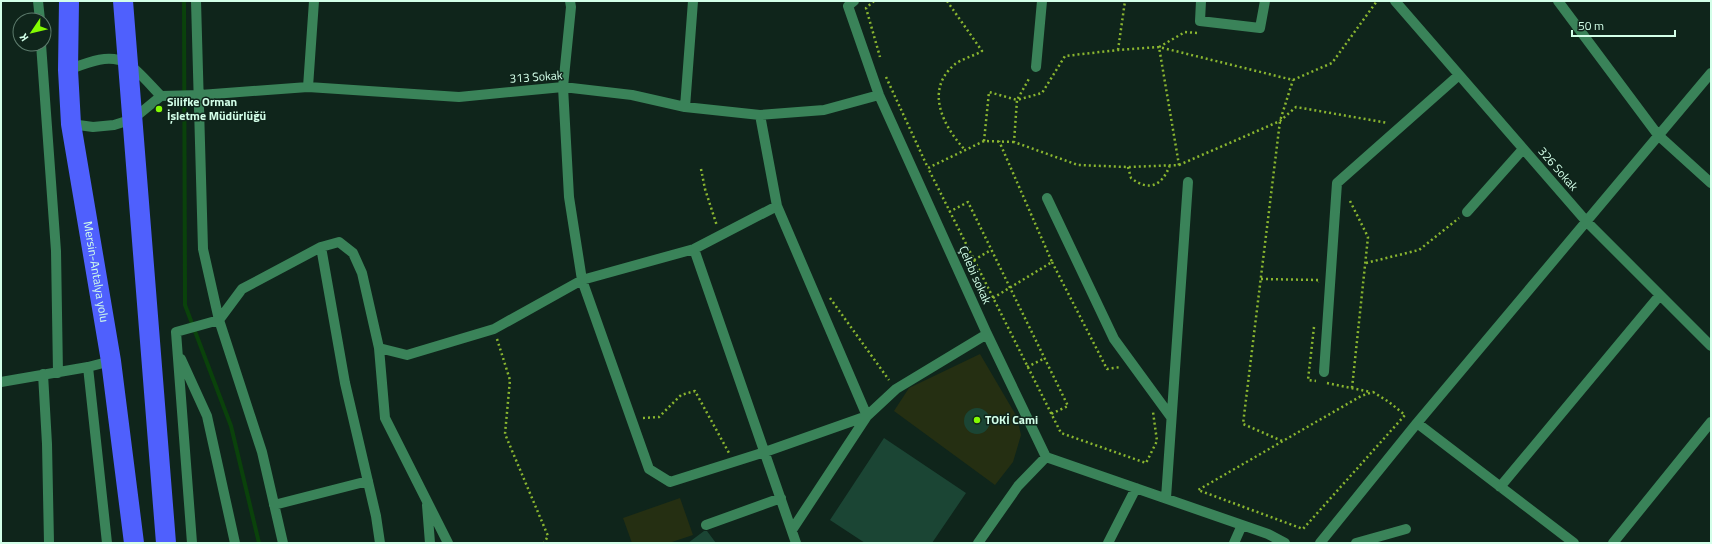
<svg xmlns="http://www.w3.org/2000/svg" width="1712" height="544" font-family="'Titillium Web',sans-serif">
  <rect width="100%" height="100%" fill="#0f251b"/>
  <path fill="#252f12" d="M 980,354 L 1017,417 L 1021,435 L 1013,462 L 995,485 L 894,411 L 909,388 Z
    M 680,498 L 693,535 L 669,543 L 632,543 L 623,518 Z"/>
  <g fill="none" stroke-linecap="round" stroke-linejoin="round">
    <path stroke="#0a420b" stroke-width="4" d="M 184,1 L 185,305 L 231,426 L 259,543"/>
  </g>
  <path fill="#1b4534" d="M964 421a13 13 0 1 1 26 0a13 13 0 1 1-26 0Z
    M 884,438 L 966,493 L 932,543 L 865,543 L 830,520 Z
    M 704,531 L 707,531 L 716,543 L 688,543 Z"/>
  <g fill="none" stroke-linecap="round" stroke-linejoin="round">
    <path stroke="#8ab630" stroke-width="2.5" stroke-dasharray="2 3" stroke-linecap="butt" d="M 874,1 L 866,8 L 880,57
      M 947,1 L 982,51 C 974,56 961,59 954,65 C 924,91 944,127 965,150
      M 1197,33 L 1185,32 L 1159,47 L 1179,165 L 1128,167 L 1078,165 L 1014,142 L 1017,100 L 1042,93 L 1065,56 L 1118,50 L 1159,47 L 1293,80 L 1332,63 L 1377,1
      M 1118,50 L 1125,1
      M 886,77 L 928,168
      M 984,141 L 989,92 L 1017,100 L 1030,77
      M 1014,142 L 984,141 L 928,168 L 1061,433 L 1146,463 L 1157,441 L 1153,412
      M 1179,165 L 1280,121 L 1296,107 L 1388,123
      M 1128,167 L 1131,178 C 1149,192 1162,186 1170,165
      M 701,169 L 705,189 L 717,226
      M 1350,201 L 1368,237 L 1352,388
      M 949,212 L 968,202 L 1068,406 L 1051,414
      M 974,260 L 991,250
      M 1052,262 L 1107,369 L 1121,367
      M 1366,263 L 1419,250 L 1459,218
      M 1261,279 L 1319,280 L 1318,282
      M 830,298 L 889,380
      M 993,298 L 1052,262 L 999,141
      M 1314,327 L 1308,380 L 1316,381
      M 497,339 L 510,380 L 505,434 L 548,536 L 544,543
      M 1027,367 L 1045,358
      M 1327,383 L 1371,392
      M 1373,392 L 1389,402 L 1405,415 L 1303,529 L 1198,490 L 1361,396 Z
      M 643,418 L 659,417 L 681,395 L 695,391 L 729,453
      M 1282,441 L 1243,424 L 1280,121 L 1293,80"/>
    <path stroke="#3a8359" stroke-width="10" d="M 38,1 L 40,20
      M 196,1 L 203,249 L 219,320 L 262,452 L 283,543
      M 570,1 L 571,7 L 563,87 L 569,197 L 582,280 L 649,469 L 670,482 L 765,452 L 867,416 L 777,206
      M 854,1 L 848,6 L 879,95 L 987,334 L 1046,457 L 1018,486 L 978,543
      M 1201,1 L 1200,21 L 1260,28 L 1265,1
      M 1395,1 L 1586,221 L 1711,346
      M 1558,1 L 1658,135 L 1711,183
      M 41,44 L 56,251 L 58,373
      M 1036,67 L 1042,1
      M 68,70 C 86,63 108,53 127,63 C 136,68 153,88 161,96
      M 308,87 L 314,1
      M 685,107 L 693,1
      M 71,124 L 93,127 L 114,125 L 133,119 L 161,96 L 200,95 L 308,87 L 459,97 L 563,87 L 632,95 L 685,107 L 760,115 L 824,110 L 879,95
      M 1047,198 L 1114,339 L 1171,417
      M 1467,212 L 1523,149
      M 321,247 L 345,383 L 376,516 L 380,543
      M 694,249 L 796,543
      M 379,348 L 407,355 L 494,329 L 582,280 L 694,249 L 777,206 L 760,115
      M 181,359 L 207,416 L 235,543
      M 88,367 L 107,543
      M 1324,372 L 1337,183 L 1459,75
      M 43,374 L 47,444 L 49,543
      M 1,382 L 88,367 L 111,361
      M 1417,423 L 1711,73
      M 1046,457 L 1268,534 L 1285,543
      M 1500,487 L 1660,295
      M 1166,498 L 1188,182
      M 274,505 L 368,481
      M 427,505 L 430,543
      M 706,525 L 781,498
      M 792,530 L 867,416 L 896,389 L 987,334
      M 192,543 L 176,332 L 219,320 L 242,289 L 321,247 L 339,242 L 353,253 L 362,273 L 379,348 L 385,418 L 448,543
      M 1108,543 L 1136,488
      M 1234,543 L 1242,525
      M 1320,543 L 1417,423 L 1574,543
      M 1356,543 L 1406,529
      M 1613,543 L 1711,422"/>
    <g stroke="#4f60fd" stroke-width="20">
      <path id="s1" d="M 69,1 L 68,70 L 71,124 L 111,361 L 134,543"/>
      <path d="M 123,1 L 166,543"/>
    </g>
  </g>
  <g fill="#83fb02" stroke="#0f251b" stroke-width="1.5">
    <circle cx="159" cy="109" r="4"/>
    <circle cx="977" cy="420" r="4"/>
  </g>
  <g text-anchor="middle" stroke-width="3" stroke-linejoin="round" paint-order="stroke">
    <g font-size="12" fill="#d3ffe9" stroke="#0f251b">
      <text transform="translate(536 77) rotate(-4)" y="4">313 Sokak</text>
      <text transform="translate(1558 169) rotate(49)" y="4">326 Sokak</text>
      <text dy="4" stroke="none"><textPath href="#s1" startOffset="273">Mersin-Antalya yolu</textPath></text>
      <text transform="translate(975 275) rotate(66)" y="4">Çelebi sokak</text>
    </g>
    <g font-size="12" font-weight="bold" fill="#d3ffe9" stroke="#0f251b" text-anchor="start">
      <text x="167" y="106">Silifke Orman<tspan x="167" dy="14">İşletme Müdürlüğü</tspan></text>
      <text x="985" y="424">TOKİ Cami</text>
    </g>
  </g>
  <rect width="1712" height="544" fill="none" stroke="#d3ffe9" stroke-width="4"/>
  <g transform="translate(32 32) rotate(235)"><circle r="19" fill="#0f251b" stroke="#5d7c6d"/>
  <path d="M0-3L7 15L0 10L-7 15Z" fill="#83fb02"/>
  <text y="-6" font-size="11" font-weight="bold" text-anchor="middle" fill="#d3ffe9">K</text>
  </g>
  <path d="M1572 30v6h103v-6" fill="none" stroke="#d3ffe9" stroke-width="2"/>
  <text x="1578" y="30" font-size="12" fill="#d3ffe9" stroke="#0f251b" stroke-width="3" paint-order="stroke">50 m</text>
</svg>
